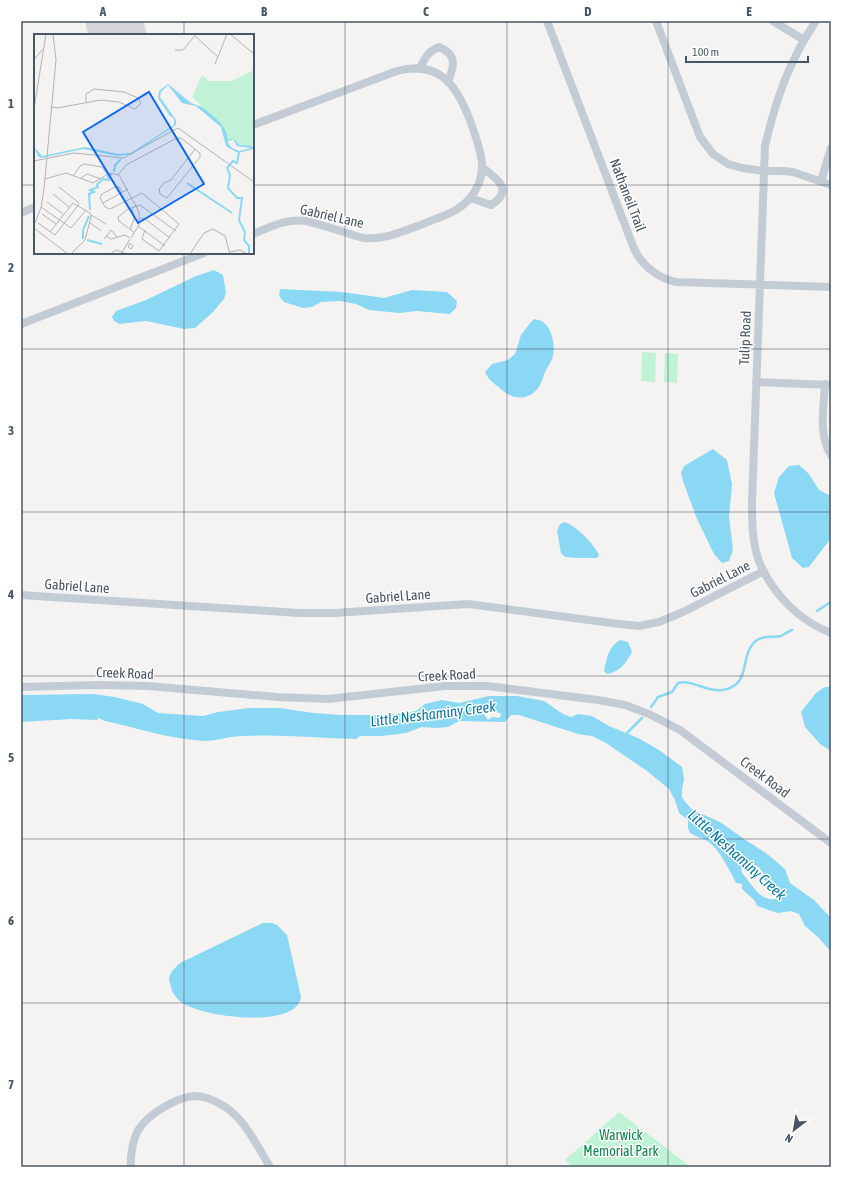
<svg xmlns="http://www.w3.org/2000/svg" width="852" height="1188" font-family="'Asap Condensed',sans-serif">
  <rect width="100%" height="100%" fill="#f5f3f2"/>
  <path fill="#c0f3d6" d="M 642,352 L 656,353 L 655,382 L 641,381 Z
    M 665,353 L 678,354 L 677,383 L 664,382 Z
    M 619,1112 L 691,1167 L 572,1167 L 565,1160 Z"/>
  <path fill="#8ad8f3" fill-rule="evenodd" d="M 214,270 L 223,275 L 226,292 L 224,299 L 212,313 L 195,328 L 184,329 L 146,321 L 119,324 L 114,321 L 112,317 L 116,311 L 146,300 L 196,276 Z
    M 280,289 L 342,292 L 384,298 L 412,290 L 447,292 L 457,301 L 456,308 L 450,314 L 417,311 L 399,313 L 369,310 L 356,304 L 340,301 L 321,302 L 312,307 L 303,308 L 284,302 L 279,296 Z
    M 534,319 C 537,320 541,320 543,322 C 553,329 556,349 552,359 C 551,363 548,366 546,370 C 543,376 542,382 539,387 C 529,401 513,400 502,390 C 495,384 488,380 485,372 L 492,364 L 508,360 L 515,354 L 521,335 L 530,323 Z
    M 713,449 L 727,460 L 732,484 L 729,517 L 733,550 L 729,561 L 722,563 L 714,554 L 697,519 L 684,484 L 681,473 L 684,466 Z
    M 799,465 L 809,474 L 819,490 L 831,496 L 831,538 L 809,567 L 803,568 L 792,558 L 774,493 L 779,477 L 789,466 Z
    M 565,522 C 579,528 592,542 599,555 L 597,558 L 577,558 L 565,557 L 561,553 L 557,531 L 560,524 Z
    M 620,640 L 628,642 L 632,652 C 626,663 620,672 607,674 L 604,671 C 607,658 608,647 620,640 Z
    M 825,687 L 831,687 L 831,751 L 820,744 L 805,727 L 801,712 L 816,693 Z
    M 93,694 L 115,697 L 143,704 L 158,713 L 203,716 L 218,712 L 249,708 L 280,708 L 313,713 L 342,715 L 388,715 L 416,711 L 425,704 L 442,700 L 459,703 L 489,696 L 517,696 L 544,701 L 563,714 L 571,717 L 578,714 L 592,716 L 609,726 L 638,738 L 659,750 L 682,767 L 684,779 L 682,789 L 682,797 L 686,803 L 693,810 L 720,822 L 747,841 L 766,853 L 785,869 L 790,883 L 814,900 L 831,918 L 831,952 L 819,938 L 805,926 L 799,914 L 791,911 L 778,913 L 757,906 L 755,901 L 742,889 L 742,884 L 736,883 C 731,872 719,850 710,843 C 704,838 696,837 690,833 L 688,828 L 688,820 L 679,813 L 675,800 L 669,789 L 647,771 L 606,743 L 592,736 L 578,734 L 519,715 L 511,715 L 505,722 L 459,721 L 448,727 L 435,728 L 422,727 L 406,733 L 382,736 L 360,736 L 356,739 C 318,738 281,734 243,736 C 230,736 217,741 204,741 C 170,739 137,728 105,721 L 99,718 L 97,720 L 72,719 L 21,722 L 21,695 ZM 482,711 L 489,711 L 500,713 L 501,716 L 499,718 L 492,717 L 488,720 L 485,715 L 481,713 ZM 744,865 L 753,864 L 759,867 L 778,895 L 778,898 C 762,905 751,883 742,873 L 741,869 Z
    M 263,923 L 272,923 L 277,925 L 287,935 L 301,997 C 297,1030 200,1017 181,1002 C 176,998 172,993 171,987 C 170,983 168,979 170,975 C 172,970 176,967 180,963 Z"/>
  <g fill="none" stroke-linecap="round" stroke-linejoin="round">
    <path stroke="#8ad8f3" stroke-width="2.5" d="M 817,611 L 829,603 L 831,604
      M 651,707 L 658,697 L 672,692 L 678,683 C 693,679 707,693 723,690 C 753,685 738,654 757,640 C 764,635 774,638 781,636 C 785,634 789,631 792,630
      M 624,736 L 642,718
      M 747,863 L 773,886"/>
    <path stroke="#d4d5d8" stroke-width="55" d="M 113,21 L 119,35"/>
    <path stroke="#c3ccd5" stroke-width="8" d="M 547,21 L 633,246 C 640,264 657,278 676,282 L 831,287
      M 656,21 L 700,137 L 713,154 L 728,164 L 742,168 L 764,171 L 782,171 L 793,172 L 831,185
      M 773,21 L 804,40
      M 816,21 C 789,61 776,99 765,146 L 752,502 C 752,522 752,547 761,566 C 775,596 800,621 831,633
      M 420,68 C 425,58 428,51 439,47 C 458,55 454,66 448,82
      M 253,125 L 397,71 C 442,59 459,89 472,126 C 481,152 490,174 470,198 C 459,212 439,217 423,224 C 403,231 385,240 364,238 C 357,237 350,234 344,232 C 331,228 319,224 306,221 C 286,218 271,227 253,234
      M 821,181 L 831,148
      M 470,198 L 491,205 C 514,191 498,179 483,168
      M 21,213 L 35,207
      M 21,324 L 204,253
      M 756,382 L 831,385
      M 825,384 C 824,407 818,435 831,455
      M 21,595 L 299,613 L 335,613 L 468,604 L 619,624 L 639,626 L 659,622 L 683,612 L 764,571
      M 21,687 L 97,685 L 147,686 L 277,697 L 328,699 L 445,686 L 487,686 L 598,700 L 625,705 L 649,714 L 680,730 L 831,843
      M 131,1167 C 130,1156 133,1138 139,1129 C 148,1114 176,1098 193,1096 C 203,1096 214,1100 222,1105 C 244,1117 257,1146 270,1167"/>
  </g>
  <path fill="none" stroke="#485562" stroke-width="1" stroke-opacity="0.55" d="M 184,21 L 184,35M 345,21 L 345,1167M 507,21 L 507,1167M 668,21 L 668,1167M 21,185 L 35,185M 253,185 L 831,185M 184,253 L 184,1167M 21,349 L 831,349M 21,512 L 831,512M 21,676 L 831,676M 21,839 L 831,839M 21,1003 L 831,1003"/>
  <g text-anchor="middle" stroke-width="3" stroke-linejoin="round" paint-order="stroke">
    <g font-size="14" fill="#485562" stroke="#fff">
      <text transform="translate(628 195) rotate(69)" y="5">Nathaneil Trail</text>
      <text transform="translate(332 216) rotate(13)" y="5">Gabriel Lane</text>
      <text transform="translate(745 338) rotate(-88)" y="5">Tulip Road</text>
      <text transform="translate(720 579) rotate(-27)" y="5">Gabriel Lane</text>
      <text transform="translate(77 586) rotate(4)" y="5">Gabriel Lane</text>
      <text transform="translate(398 596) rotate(-4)" y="5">Gabriel Lane</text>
      <text transform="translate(125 673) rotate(2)" y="5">Creek Road</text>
      <text transform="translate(447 675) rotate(-3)" y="5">Creek Road</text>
      <text transform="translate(765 777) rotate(37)" y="5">Creek Road</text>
    </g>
    <g font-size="14" fill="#118551" stroke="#fff">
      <text x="621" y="1140">Warwick<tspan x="621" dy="16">Memorial Park</tspan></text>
    </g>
    <g font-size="15" font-style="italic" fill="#047aa2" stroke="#fff">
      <text transform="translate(433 714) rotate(-7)" y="5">Little Neshaminy Creek</text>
      <text transform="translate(737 855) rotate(42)" y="5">Little Neshaminy Creek</text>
    </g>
  </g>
  <g transform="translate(34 34)">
    <rect width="220" height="220" fill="#f5f3f2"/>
    <path d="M 220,36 L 220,106 L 217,113 L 209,113 L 203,110 L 199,105 L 194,107 L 189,93 L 158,63 L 168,41 L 175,47 L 198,47 Z" fill="#c0f3d6"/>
    <path d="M 134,50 L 157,69 L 168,73 L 185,87 L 192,97 L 194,106 L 199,104 L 205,111 L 220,112 L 220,115 L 204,119 L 192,112 L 187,93 L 162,72 L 148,69 L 134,51 L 127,58 L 126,63 L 142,86 L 142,91 L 98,120 L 84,122 L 49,115 L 7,124 L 4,122 L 0,113 L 8,122 L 51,113 L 84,120 L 97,119 L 140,91 L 140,85 L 135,81 L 124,64 L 125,57 ZM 199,105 L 203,112 L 217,114 L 205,117 L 198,114 L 193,108 Z" fill="#8ad8f3" fill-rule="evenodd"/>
    <path fill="none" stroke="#8ad8f3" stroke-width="2" d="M 205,118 L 203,129 L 199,127 L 193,134 L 196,141 L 194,154 L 203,164 L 208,164 L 205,186 L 211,198 L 210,206 L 215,212 L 215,220M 80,138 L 81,131 L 87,125M 153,149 L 198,179M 56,176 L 55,160 L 60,158 L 56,156 L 64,153 L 63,151 L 69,145 L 75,146 L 74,142 L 78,140M 49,205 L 49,196 L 55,182M 53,206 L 68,210"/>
    <path fill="none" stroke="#b0b4b8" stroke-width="1" d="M 196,0 L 220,20M 161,2 L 184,23M 141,16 L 149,16 L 162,0M 0,26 L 9,15M 181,30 L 193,0M 17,73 L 23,74 L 67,66 L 85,68 L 101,75 L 107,69 L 104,64 L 90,58 L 60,55 L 52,60 L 52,68M 0,75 L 12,0M 0,127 L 40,119 L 89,124 L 144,94 L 220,148M 40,141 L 46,132 L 50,130 L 68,133 L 73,140M 84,141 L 92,131 L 141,105 L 147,104 L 148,105 L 161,115 L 164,118 L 166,119 L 166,123 L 133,164 L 126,160 L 125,155 L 130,149 L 137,146 L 161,115M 47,144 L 53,140 L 67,145M 11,145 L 32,139 L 59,149 L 76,139 L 85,141 L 105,178 L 105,191 L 97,204M 25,153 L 45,169M 88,158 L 85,153 L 81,153 L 68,160 L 66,164 L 71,173 L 76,175 L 108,159 L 145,190 L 125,217 L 108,205 L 111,196M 19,160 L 35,173M 13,168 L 29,180M 69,169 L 94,155M 7,173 L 37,194 L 52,176M 8,180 L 22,190M 57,181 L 72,190M 106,184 L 111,185 L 136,204M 55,188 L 67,197M 4,189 L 21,201 L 45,170M 0,191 L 7,174 L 10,155 L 22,26 L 19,0M 104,192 L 131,212M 0,194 L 34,220M 96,196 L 100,185 L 98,174M 16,198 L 39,169 L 56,179 L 57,183 L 51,206 L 37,220M 101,199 L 85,187 L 84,183 L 94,175 L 106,171 L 142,197M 72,202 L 77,205 L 91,201 L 96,204M 70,205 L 77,196 L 83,203M 96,209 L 99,212 L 97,215 L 94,213 ZM 196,218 L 206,216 L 213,220M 76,220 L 82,216 L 93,220M 87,220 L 96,205M 156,220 L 170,199 L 179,195 L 191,202 L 196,220"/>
    <path fill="#0e68f3" fill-opacity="0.15" stroke="#0e68f3" stroke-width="2" d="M 115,58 L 170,150 L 104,189 L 49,98 Z"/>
    <rect width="220" height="220" fill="none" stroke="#485562" stroke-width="2"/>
  </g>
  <rect width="852" height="1188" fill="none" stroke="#ffffff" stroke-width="44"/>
  <g transform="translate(794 1130) rotate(211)" stroke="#ffffff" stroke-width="3" paint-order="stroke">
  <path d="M0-3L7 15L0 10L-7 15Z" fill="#485562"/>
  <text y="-6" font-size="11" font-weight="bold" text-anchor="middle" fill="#485562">N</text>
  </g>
  <path d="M686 56v6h122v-6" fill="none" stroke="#485562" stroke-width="2"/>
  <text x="692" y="56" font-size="12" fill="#485562" stroke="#ffffff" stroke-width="3" paint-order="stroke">100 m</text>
  <rect x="22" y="22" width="808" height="1144" fill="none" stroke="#485562" stroke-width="1.5"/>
  <g font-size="13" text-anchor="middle" font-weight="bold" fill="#485562">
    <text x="103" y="16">A</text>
    <text x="264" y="16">B</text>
    <text x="426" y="16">C</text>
    <text x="588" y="16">D</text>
    <text x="749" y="16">E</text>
    <text x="11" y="108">1</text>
    <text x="11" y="272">2</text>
    <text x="11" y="435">3</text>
    <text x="11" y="599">4</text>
    <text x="11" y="762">5</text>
    <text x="11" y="925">6</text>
    <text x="11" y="1089">7</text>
  </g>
</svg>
